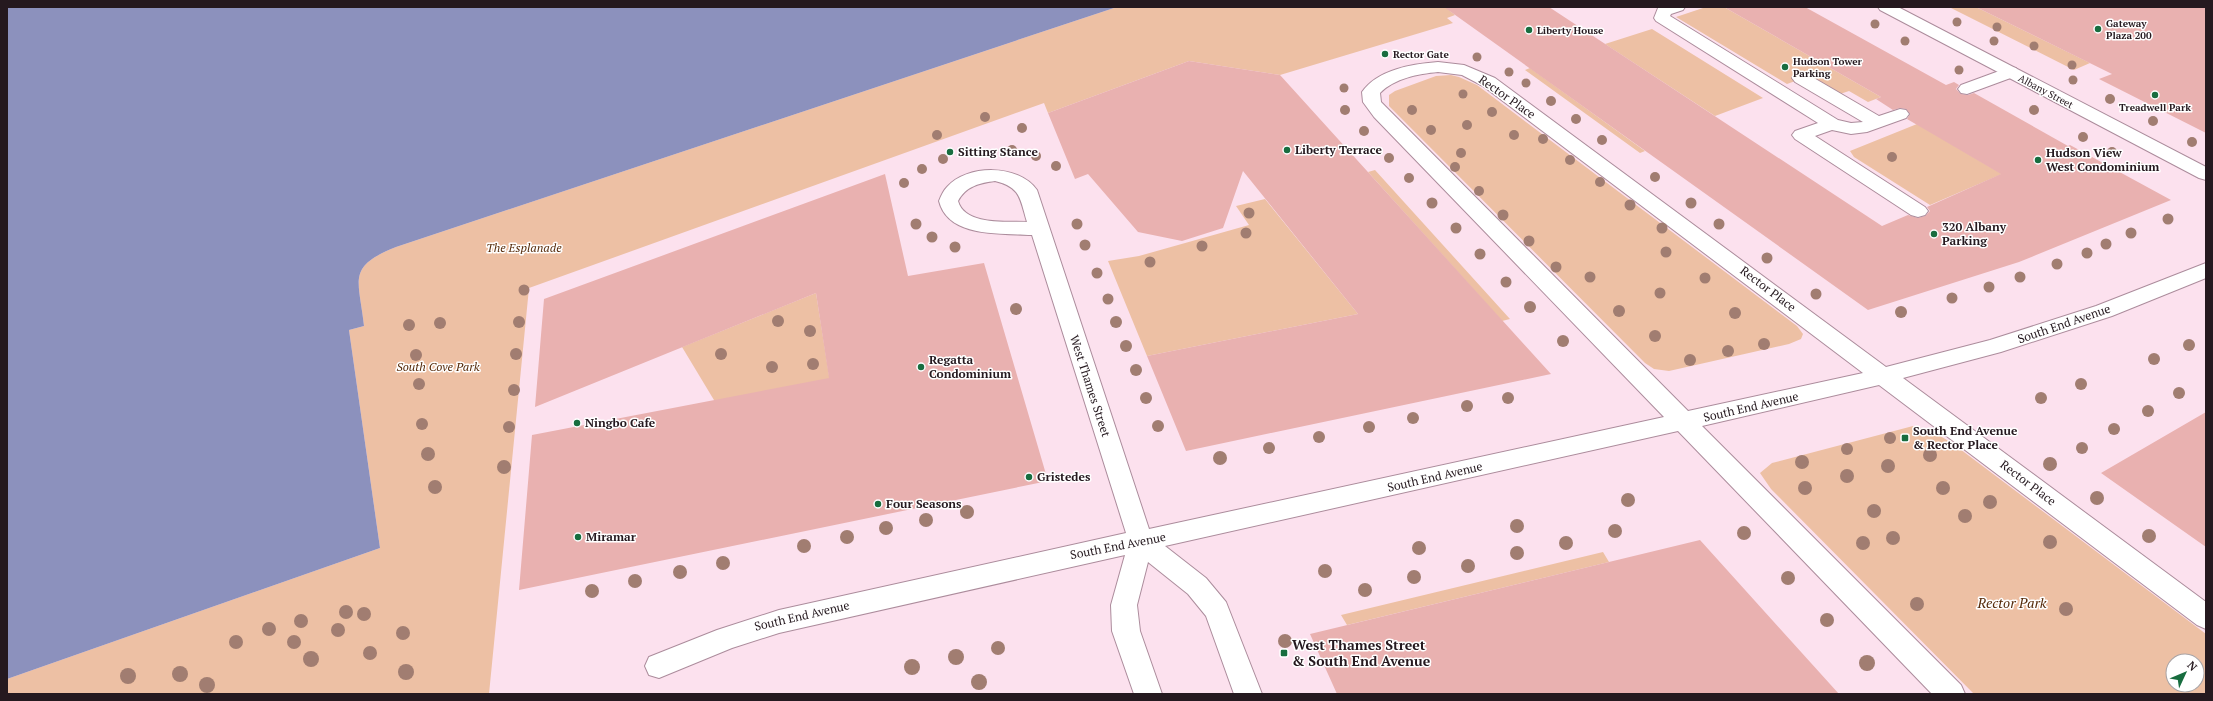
<svg xmlns="http://www.w3.org/2000/svg" width="2213" height="701" font-family="'PT Serif',serif">
  <rect width="100%" height="100%" fill="#fce1ee"/>
  <path fill="#edc0a4" fill-rule="evenodd" d="M 1117,7 L 1451,7 L 1450,11 L 1455,15 L 1447,18 L 1453,23 L 1280,75 L 1189,61 L 1048,113 L 1044,103 L 529,288 L 489,694 L 7,694 L 7,679 L 380,548 L 349,330 L 364,326 C 359,279 346,267 396,247 Z
    M 1706,7 L 1724,7 L 1881,97 L 1868,102 L 1849,91 L 1840,94 L 1809,76 L 1787,84 L 1676,17 Z
    M 1949,7 L 1976,7 L 2090,63 L 2074,70 Z
    M 1652,29 L 1763,98 L 1715,116 L 1605,44 Z
    M 1530,68 L 1645,151 L 1640,153 L 1525,70 Z
    M 1451,75 L 1459,77 L 1477,85 L 1797,326 L 1803,334 L 1801,339 L 1789,344 L 1669,371 L 1654,369 L 1645,363 L 1389,106 L 1389,95 L 1395,91 L 1436,76 Z
    M 1917,124 L 2002,174 L 1930,205 L 1854,157 L 1850,151 Z
    M 1375,170 L 1510,319 L 1502,321 L 1368,172 Z
    M 1265,199 L 1358,314 L 1147,356 L 1108,261 L 1139,256 L 1249,225 L 1236,206 Z
    M 816,293 L 831,388 L 720,410 L 682,347 Z
    M 1913,426 L 1930,430 L 1952,443 L 2206,634 L 2206,694 L 1974,694 L 1771,489 L 1760,473 L 1772,463 ZM 2173,661 L 2197,661 L 2197,685 L 2173,685 Z
    M 1603,552 L 1609,562 L 1347,625 L 1341,615 Z"/>
  <path fill="#8c91bd" d="M 7,7 L 1117,7 L 396,247 C 346,267 359,279 364,326 L 349,330 L 380,548 L 7,679 Z"/>
  <path fill="#e9b1b0" d="M 1444,7 L 1549,7 L 1882,226 L 1908,215 L 1918,218 L 1925,216 L 1930,211 L 1927,207 L 2001,174 L 1907,119 L 1910,114 L 1906,109 L 1900,108 L 1893,110 L 1876,99 L 1881,97 L 1724,7 L 1805,7 L 1946,85 L 1954,82 L 1959,85 L 1956,89 L 1961,94 L 1968,95 L 1974,93 L 2068,146 L 2070,145 L 2171,200 L 2019,262 L 1868,310 Z
    M 1976,7 L 2206,7 L 2206,133 L 2099,79 L 2112,74 Z
    M 1189,61 L 1280,75 L 1551,374 L 1186,451 L 1147,356 L 1358,314 L 1243,171 L 1223,228 L 1182,241 L 1138,232 L 1088,174 L 1075,179 L 1048,113 Z
    M 885,174 L 908,276 L 984,263 L 1048,481 L 519,590 L 532,435 L 829,378 L 816,293 L 535,407 L 544,299 Z
    M 2206,412 L 2206,547 L 2101,473 Z
    M 1700,540 L 1839,694 L 1337,694 L 1310,634 Z"/>
  <g fill="none" stroke-linecap="round" stroke-linejoin="round">
    <defs>
      <path id="service" d="M 1685,7 L 1683,10 L 1671,14 L 1670,16 L 1838,120 L 1851,123 L 1863,122 L 1795,82 L 1792,78 L 1795,74 L 1807,74 L 1879,116 L 1900,109 L 1906,110 L 1909,114 L 1906,118 L 1867,132 L 1851,134 L 1832,130 L 1815,136 L 1925,207 L 1928,211 L 1925,215 L 1918,217 L 1911,215 L 1795,139 L 1792,135 L 1795,131 L 1818,123 L 1656,21 L 1654,18 L 1658,8 Z
        M 2010,67 L 2016,68 L 2018,72 L 2016,76 L 1967,94 L 1961,93 L 1958,89 L 1961,85 Z"/>
      <path id="minor" d="M 1878,7 L 1898,7 L 2206,167 L 2206,180 L 2199,178 L 1880,10 Z
        M 1438,62 L 1464,65 L 1495,78 L 1886,367 L 1990,340 L 2096,306 L 2206,263 L 2206,278 L 2112,316 L 2001,352 L 1903,378 L 2206,602 L 2206,629 L 2197,625 L 1879,385 L 1702,426 L 1961,685 L 1965,694 L 1932,694 L 1678,431 L 1165,546 L 1206,578 L 1226,602 L 1262,694 L 1234,694 L 1206,616 L 1188,594 L 1148,562 L 1137,605 L 1140,631 L 1162,694 L 1134,694 L 1112,631 L 1111,605 L 1125,555 L 779,633 L 732,648 L 659,678 L 649,675 L 645,666 L 649,657 L 717,630 L 779,610 L 1126,533 L 1032,235 C 1001,233 948,238 939,201 C 941,196 943,191 947,187 C 967,164 1019,164 1037,190 L 1149,529 L 1664,417 L 1374,117 L 1363,102 L 1362,92 C 1378,69 1413,64 1438,62 ZM 1438,72 L 1462,75 L 1483,86 L 1863,373 L 1688,411 L 1381,102 L 1380,93 C 1395,78 1418,74 1438,72 ZM 995,181 C 1021,187 1020,199 1027,222 C 1007,221 965,226 958,201 C 966,186 980,183 995,181 Z"/>
    </defs>
    <use href="#service" stroke="#ac8c9c" stroke-width="2"/>
    <use href="#minor" stroke="#ac8c9c" stroke-width="2"/>
    <use href="#service" fill="#fff" fill-rule="evenodd"/>
    <use href="#minor" fill="#fff" fill-rule="evenodd"/>
  </g>
  <g fill="#a17d71">
    <circle cx="1957" cy="22" r="4.5"/>
    <circle cx="1875" cy="24" r="4.5"/>
    <circle cx="1997" cy="27" r="4.5"/>
    <circle cx="1905" cy="41" r="4.5"/>
    <circle cx="1994" cy="41" r="4.5"/>
    <circle cx="2034" cy="46" r="4.5"/>
    <circle cx="1477" cy="57" r="4.5"/>
    <circle cx="2072" cy="65" r="4.5"/>
    <circle cx="1959" cy="70" r="4.5"/>
    <circle cx="1509" cy="72" r="4.5"/>
    <circle cx="2073" cy="80" r="4.5"/>
    <circle cx="1526" cy="83" r="4.5"/>
    <circle cx="1344" cy="88" r="4.5"/>
    <circle cx="1463" cy="94" r="4.5"/>
    <circle cx="2110" cy="99" r="5"/>
    <circle cx="1551" cy="101" r="5"/>
    <circle cx="1345" cy="110" r="5"/>
    <circle cx="1412" cy="110" r="5"/>
    <circle cx="2034" cy="110" r="5"/>
    <circle cx="1492" cy="112" r="5"/>
    <circle cx="985" cy="117" r="5"/>
    <circle cx="1576" cy="119" r="5"/>
    <circle cx="2153" cy="121" r="5"/>
    <circle cx="1467" cy="125" r="5"/>
    <circle cx="1022" cy="128" r="5"/>
    <circle cx="1431" cy="130" r="5"/>
    <circle cx="1364" cy="131" r="5"/>
    <circle cx="937" cy="135" r="5"/>
    <circle cx="1514" cy="135" r="5"/>
    <circle cx="2083" cy="137" r="5"/>
    <circle cx="1543" cy="139" r="5"/>
    <circle cx="1602" cy="140" r="5"/>
    <circle cx="2192" cy="142" r="5"/>
    <circle cx="1012" cy="150" r="5"/>
    <circle cx="2112" cy="152" r="5"/>
    <circle cx="1461" cy="153" r="5"/>
    <circle cx="1036" cy="156" r="5"/>
    <circle cx="1892" cy="157" r="5"/>
    <circle cx="1389" cy="158" r="5"/>
    <circle cx="943" cy="159" r="5"/>
    <circle cx="1570" cy="160" r="5"/>
    <circle cx="1056" cy="166" r="5"/>
    <circle cx="1455" cy="167" r="5"/>
    <circle cx="2139" cy="167" r="5"/>
    <circle cx="922" cy="169" r="5"/>
    <circle cx="1655" cy="177" r="5"/>
    <circle cx="1409" cy="178" r="5"/>
    <circle cx="1600" cy="182" r="5"/>
    <circle cx="904" cy="183" r="5"/>
    <circle cx="1479" cy="191" r="5"/>
    <circle cx="1432" cy="203" r="5.5"/>
    <circle cx="1691" cy="203" r="5.5"/>
    <circle cx="1630" cy="205" r="5.5"/>
    <circle cx="1249" cy="213" r="5.5"/>
    <circle cx="1503" cy="215" r="5.5"/>
    <circle cx="2168" cy="219" r="5.5"/>
    <circle cx="916" cy="224" r="5.5"/>
    <circle cx="1077" cy="224" r="5.5"/>
    <circle cx="1719" cy="224" r="5.5"/>
    <circle cx="1456" cy="228" r="5.5"/>
    <circle cx="1662" cy="228" r="5.5"/>
    <circle cx="1246" cy="233" r="5.5"/>
    <circle cx="2131" cy="233" r="5.5"/>
    <circle cx="932" cy="237" r="5.5"/>
    <circle cx="1529" cy="241" r="5.5"/>
    <circle cx="2106" cy="244" r="5.5"/>
    <circle cx="1085" cy="245" r="5.5"/>
    <circle cx="1202" cy="246" r="5.5"/>
    <circle cx="955" cy="247" r="5.5"/>
    <circle cx="1666" cy="252" r="5.5"/>
    <circle cx="2087" cy="253" r="5.5"/>
    <circle cx="1480" cy="254" r="5.5"/>
    <circle cx="1767" cy="258" r="5.5"/>
    <circle cx="1150" cy="262" r="5.5"/>
    <circle cx="2057" cy="264" r="5.5"/>
    <circle cx="1556" cy="267" r="5.5"/>
    <circle cx="1097" cy="273" r="5.5"/>
    <circle cx="1590" cy="277" r="5.5"/>
    <circle cx="2020" cy="277" r="5.5"/>
    <circle cx="1705" cy="278" r="5.5"/>
    <circle cx="1506" cy="282" r="5.5"/>
    <circle cx="1989" cy="287" r="5.5"/>
    <circle cx="524" cy="290" r="5.5"/>
    <circle cx="1660" cy="293" r="5.5"/>
    <circle cx="1816" cy="294" r="5.5"/>
    <circle cx="1952" cy="298" r="5.5"/>
    <circle cx="1108" cy="299" r="5.5"/>
    <circle cx="1530" cy="307" r="6"/>
    <circle cx="1016" cy="309" r="6"/>
    <circle cx="1619" cy="311" r="6"/>
    <circle cx="1901" cy="312" r="6"/>
    <circle cx="1735" cy="313" r="6"/>
    <circle cx="778" cy="321" r="6"/>
    <circle cx="519" cy="322" r="6"/>
    <circle cx="1116" cy="322" r="6"/>
    <circle cx="440" cy="323" r="6"/>
    <circle cx="409" cy="325" r="6"/>
    <circle cx="810" cy="331" r="6"/>
    <circle cx="1655" cy="336" r="6"/>
    <circle cx="1563" cy="341" r="6"/>
    <circle cx="1764" cy="344" r="6"/>
    <circle cx="2189" cy="345" r="6"/>
    <circle cx="1126" cy="346" r="6"/>
    <circle cx="1728" cy="351" r="6"/>
    <circle cx="516" cy="354" r="6"/>
    <circle cx="721" cy="354" r="6"/>
    <circle cx="416" cy="355" r="6"/>
    <circle cx="2154" cy="359" r="6"/>
    <circle cx="1690" cy="360" r="6"/>
    <circle cx="813" cy="364" r="6"/>
    <circle cx="772" cy="367" r="6"/>
    <circle cx="1136" cy="370" r="6"/>
    <circle cx="419" cy="384" r="6"/>
    <circle cx="2081" cy="384" r="6"/>
    <circle cx="514" cy="390" r="6"/>
    <circle cx="2179" cy="393" r="6"/>
    <circle cx="1146" cy="398" r="6"/>
    <circle cx="1508" cy="398" r="6"/>
    <circle cx="2041" cy="398" r="6"/>
    <circle cx="1467" cy="406" r="6"/>
    <circle cx="2148" cy="411" r="6"/>
    <circle cx="1413" cy="418" r="6"/>
    <circle cx="422" cy="424" r="6"/>
    <circle cx="1158" cy="426" r="6"/>
    <circle cx="509" cy="427" r="6"/>
    <circle cx="1369" cy="427" r="6"/>
    <circle cx="2114" cy="429" r="6"/>
    <circle cx="1319" cy="437" r="6"/>
    <circle cx="1890" cy="438" r="6"/>
    <circle cx="1269" cy="448" r="6"/>
    <circle cx="2082" cy="448" r="6"/>
    <circle cx="1847" cy="449" r="6"/>
    <circle cx="428" cy="454" r="7"/>
    <circle cx="1930" cy="455" r="7"/>
    <circle cx="1220" cy="458" r="7"/>
    <circle cx="1802" cy="462" r="7"/>
    <circle cx="2050" cy="464" r="7"/>
    <circle cx="1888" cy="466" r="7"/>
    <circle cx="504" cy="467" r="7"/>
    <circle cx="1847" cy="476" r="7"/>
    <circle cx="435" cy="487" r="7"/>
    <circle cx="1805" cy="488" r="7"/>
    <circle cx="1943" cy="488" r="7"/>
    <circle cx="2097" cy="498" r="7"/>
    <circle cx="1628" cy="500" r="7"/>
    <circle cx="1990" cy="502" r="7"/>
    <circle cx="1874" cy="511" r="7"/>
    <circle cx="967" cy="512" r="7"/>
    <circle cx="1965" cy="516" r="7"/>
    <circle cx="926" cy="520" r="7"/>
    <circle cx="1517" cy="526" r="7"/>
    <circle cx="886" cy="528" r="7"/>
    <circle cx="1615" cy="531" r="7"/>
    <circle cx="1744" cy="533" r="7"/>
    <circle cx="2149" cy="536" r="7"/>
    <circle cx="847" cy="537" r="7"/>
    <circle cx="1893" cy="538" r="7"/>
    <circle cx="2050" cy="542" r="7"/>
    <circle cx="1566" cy="543" r="7"/>
    <circle cx="1863" cy="543" r="7"/>
    <circle cx="804" cy="546" r="7"/>
    <circle cx="1419" cy="548" r="7"/>
    <circle cx="1517" cy="553" r="7"/>
    <circle cx="723" cy="563" r="7"/>
    <circle cx="1468" cy="566" r="7"/>
    <circle cx="1325" cy="571" r="7"/>
    <circle cx="680" cy="572" r="7"/>
    <circle cx="1414" cy="577" r="7"/>
    <circle cx="1788" cy="578" r="7"/>
    <circle cx="635" cy="581" r="7"/>
    <circle cx="1365" cy="590" r="7"/>
    <circle cx="592" cy="591" r="7"/>
    <circle cx="1917" cy="604" r="7"/>
    <circle cx="2066" cy="609" r="7"/>
    <circle cx="346" cy="612" r="7"/>
    <circle cx="364" cy="614" r="7"/>
    <circle cx="1827" cy="620" r="7"/>
    <circle cx="301" cy="621" r="7"/>
    <circle cx="269" cy="629" r="7"/>
    <circle cx="338" cy="630" r="7"/>
    <circle cx="403" cy="633" r="7"/>
    <circle cx="1285" cy="641" r="7"/>
    <circle cx="236" cy="642" r="7"/>
    <circle cx="294" cy="642" r="7"/>
    <circle cx="998" cy="648" r="7"/>
    <circle cx="370" cy="653" r="7"/>
    <circle cx="956" cy="657" r="8"/>
    <circle cx="311" cy="659" r="8"/>
    <circle cx="1867" cy="663" r="8"/>
    <circle cx="912" cy="667" r="8"/>
    <circle cx="406" cy="672" r="8"/>
    <circle cx="180" cy="674" r="8"/>
    <circle cx="128" cy="676" r="8"/>
    <circle cx="979" cy="682" r="8"/>
    <circle cx="207" cy="685" r="8"/>
  </g>
  <g fill="#186d3f" stroke="#fff" stroke-width="1.5">
    <circle cx="2098" cy="29" r="4"/>
    <circle cx="1529" cy="30" r="4"/>
    <circle cx="1385" cy="54" r="4"/>
    <circle cx="1785" cy="67" r="4"/>
    <circle cx="2155" cy="95" r="4"/>
    <circle cx="1287" cy="150" r="4"/>
    <circle cx="950" cy="152" r="4"/>
    <circle cx="2038" cy="160" r="4"/>
    <circle cx="1934" cy="234" r="4"/>
    <circle cx="921" cy="367" r="4"/>
    <circle cx="577" cy="423" r="4"/>
    <rect x="1901" y="434" width="8" height="8" rx="2"/>
    <circle cx="1029" cy="477" r="4"/>
    <circle cx="878" cy="504" r="4"/>
    <circle cx="578" cy="537" r="4"/>
    <rect x="1280" y="649" width="8" height="8" rx="2"/>
  </g>
  <g text-anchor="middle" stroke-width="3" stroke-linejoin="round" paint-order="stroke">
    <g font-size="10" font-weight="bold" fill="#25191f" stroke="#fff" text-anchor="start">
      <text x="2106" y="27">Gateway<tspan x="2106" dy="12">Plaza 200</tspan></text>
      <text x="1537" y="34">Liberty House</text>
      <text x="1393" y="58">Rector Gate</text>
      <text x="1793" y="65">Hudson Tower<tspan x="1793" dy="12">Parking</tspan></text>
      <text x="2155" y="111" text-anchor="middle">Treadwell Park</text>
    </g>
    <g font-size="10" fill="#25191f" stroke="#fff">
      <text transform="translate(2046 91) rotate(28)" y="4">Albany Street</text>
    </g>
    <g font-size="12" fill="#25191f" stroke="#fff">
      <text transform="translate(1507 97) rotate(35)" y="4">Rector Place</text>
      <text transform="translate(1768 289) rotate(37)" y="4">Rector Place</text>
      <text transform="translate(2064 324) rotate(-19)" y="4">South End Avenue</text>
      <text transform="translate(1090 386) rotate(72)" y="4">West Thames Street</text>
      <text transform="translate(1751 407) rotate(-13)" y="4">South End Avenue</text>
      <text transform="translate(1435 477) rotate(-13)" y="4">South End Avenue</text>
      <text transform="translate(2028 483) rotate(37)" y="4">Rector Place</text>
      <text transform="translate(1118 546) rotate(-11)" y="4">South End Avenue</text>
      <text transform="translate(802 616) rotate(-13)" y="4">South End Avenue</text>
    </g>
    <g font-size="12" font-weight="bold" fill="#25191f" stroke="#fff" text-anchor="start">
      <text x="1295" y="154">Liberty Terrace</text>
      <text x="958" y="156">Sitting Stance</text>
      <text x="2046" y="157">Hudson View<tspan x="2046" dy="14">West Condominium</tspan></text>
      <text x="1942" y="231">320 Albany<tspan x="1942" dy="14">Parking</tspan></text>
      <text x="929" y="364">Regatta<tspan x="929" dy="14">Condominium</tspan></text>
      <text x="585" y="427">Ningbo Cafe</text>
      <text x="1913" y="435">South End Avenue<tspan x="1913" dy="14">&amp; Rector Place</tspan></text>
      <text x="1037" y="481">Gristedes</text>
      <text x="886" y="508">Four Seasons</text>
      <text x="586" y="541">Miramar</text>
    </g>
    <g font-size="12" font-style="italic" fill="#562b0a" stroke="#fff">
      <text x="524" y="252">The Esplanade</text>
      <text x="438" y="371">South Cove Park</text>
    </g>
    <g font-size="14" font-style="italic" fill="#562b0a" stroke="#fff">
      <text x="2012" y="608">Rector Park</text>
    </g>
    <g font-size="14" font-weight="bold" fill="#25191f" stroke="#fff" text-anchor="start">
      <text x="1292" y="650">West Thames Street<tspan x="1292" dy="16">&amp; South End Avenue</tspan></text>
    </g>
  </g>
  <rect width="2213" height="701" fill="none" stroke="#25191f" stroke-width="16"/>
  <g transform="translate(2185 673) rotate(46)"><circle r="19" fill="#ffffff" stroke="#a8a3a5"/>
  <path d="M0-3L7 15L0 10L-7 15Z" fill="#186d3f"/>
  <text y="-6" font-size="11" font-weight="bold" text-anchor="middle" fill="#25191f">N</text>
  </g>
</svg>
